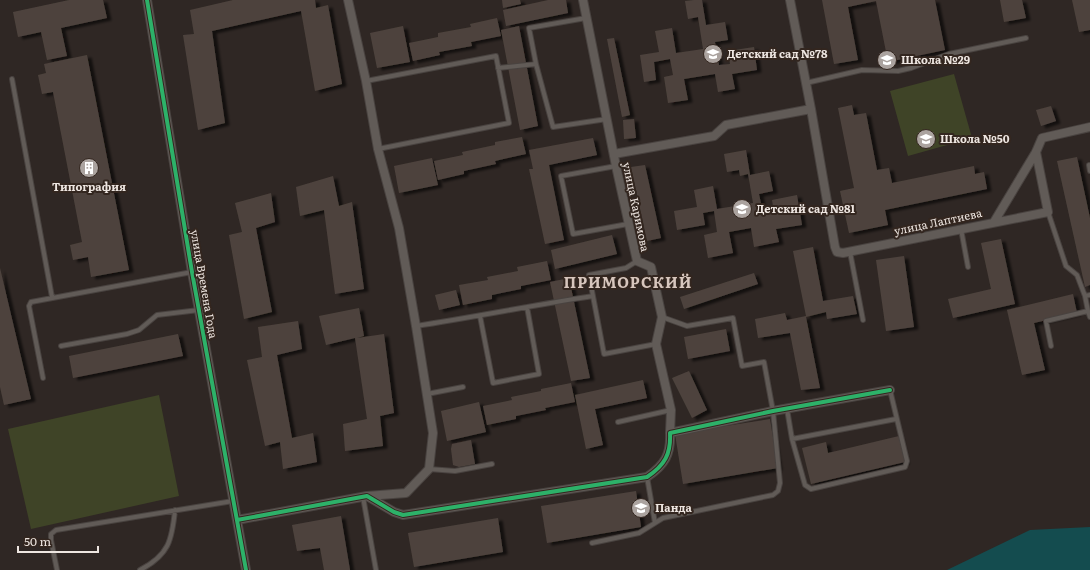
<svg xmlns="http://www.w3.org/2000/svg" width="1090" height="570" font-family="Literata,serif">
  <defs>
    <filter id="shadow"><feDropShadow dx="4.5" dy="2.5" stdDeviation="1" flood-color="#0009"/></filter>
  </defs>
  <rect width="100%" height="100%" fill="#2f2724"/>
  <path fill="#3f4427" d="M 954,74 L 972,138 L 908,156 L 890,91 Z
    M 159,395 L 179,496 L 31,529 L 8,429 Z"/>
  <path fill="#144c4f" d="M 1090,527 L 1090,570 L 947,570 L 1030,530 Z"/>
  <path fill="#4d433d" filter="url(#shadow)" d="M 69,0 L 103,0 L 107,18 L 61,28 L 67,56 L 47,60 L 41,32 L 18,37 L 13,12 Z
    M 233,0 L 315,0 L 316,8 L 328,5 L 342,84 L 315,91 L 301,11 L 212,31 L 225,123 L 198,130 L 183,35 L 194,34 L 190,10 Z
    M 502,0 L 520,0 L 521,4 L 503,8 Z
    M 548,0 L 566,0 L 568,13 L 506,26 L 503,10 Z
    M 694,0 L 702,0 L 706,25 L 725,22 L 728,40 L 715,42 L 719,65 L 730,64 L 728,51 L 754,47 L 757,70 L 732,74 L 735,89 L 718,92 L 715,74 L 684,79 L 688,100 L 668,103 L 664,77 L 673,75 L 670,59 L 654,62 L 656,80 L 644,82 L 640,55 L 659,52 L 655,31 L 672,28 L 676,53 L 703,49 L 698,17 L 688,19 L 685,1 Z
    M 822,0 L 935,0 L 945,50 L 888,62 L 876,1 L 848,7 L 858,60 L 834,64 Z
    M 1000,0 L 1022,0 L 1026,18 L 1004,22 Z
    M 1072,0 L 1090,0 L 1090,30 L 1079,32 Z
    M 497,18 L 501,36 L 471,42 L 472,46 L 439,52 L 440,55 L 413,61 L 409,43 L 438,37 L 438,33 L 471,27 L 470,24 Z
    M 403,26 L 410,62 L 377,68 L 370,33 Z
    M 519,26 L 538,126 L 520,130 L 501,30 Z
    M 614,38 L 630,115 L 622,117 L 607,39 Z
    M 87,55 L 129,270 L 91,277 L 88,257 L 73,260 L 70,245 L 82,242 L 53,92 L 42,94 L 38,75 L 46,73 L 44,64 Z
    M 852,105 L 854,115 L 866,113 L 877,170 L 889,168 L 892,183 L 974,166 L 975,174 L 984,172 L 987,189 L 885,210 L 888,225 L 849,233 L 840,191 L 854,188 L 838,108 Z
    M 1051,106 L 1056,121 L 1041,126 L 1036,110 Z
    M 634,119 L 636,138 L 624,139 L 623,120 Z
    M 522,137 L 526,154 L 495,161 L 496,164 L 464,171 L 464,174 L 438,180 L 434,161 L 463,155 L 462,152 L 495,145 L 495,142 Z
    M 593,138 L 597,155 L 549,165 L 564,240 L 545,244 L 529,169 L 533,169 L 529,150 Z
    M 746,150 L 750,175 L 769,171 L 773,191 L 759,194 L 762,208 L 769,207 L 770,213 L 774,212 L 772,200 L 797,195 L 802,225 L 776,229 L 779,242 L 754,247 L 751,228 L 729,232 L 733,253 L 708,258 L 704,235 L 717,232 L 714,211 L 703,213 L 705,225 L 677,230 L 674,211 L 697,207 L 694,190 L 713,186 L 717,209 L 753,203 L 748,174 L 740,176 L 739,170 L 727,172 L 724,154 Z
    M 1077,157 L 1090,218 L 1090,285 L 1085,287 L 1057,161 Z
    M 432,158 L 438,185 L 399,193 L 394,166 Z
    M 645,165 L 661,238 L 647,241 L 631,167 Z
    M 333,176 L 339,206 L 352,202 L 364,289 L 335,294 L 324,210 L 300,216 L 296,187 Z
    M 271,193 L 275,222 L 256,228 L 272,312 L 244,319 L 229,235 L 242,232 L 235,203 Z
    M 612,235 L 617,254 L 555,269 L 551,250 Z
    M 1001,239 L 1015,304 L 953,318 L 948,299 L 991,289 L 981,243 Z
    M 813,247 L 823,301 L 853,296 L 857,314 L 827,319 L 826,312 L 806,317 L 820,388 L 801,390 L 790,333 L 758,338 L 755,319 L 785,313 L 787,320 L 806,316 L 793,251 Z
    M 904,256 L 914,327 L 886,331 L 876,260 Z
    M 547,261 L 551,280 L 521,286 L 521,289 L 492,295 L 492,299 L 463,305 L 459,285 L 488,280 L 487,277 L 518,271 L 517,267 Z
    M 0,268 L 31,399 L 4,405 L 0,387 Z
    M 754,273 L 758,284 L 684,309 L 680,297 Z
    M 569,278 L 590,378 L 571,381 L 550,282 Z
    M 456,290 L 460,305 L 439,310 L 435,295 Z
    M 1073,294 L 1077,313 L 1034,323 L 1045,370 L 1022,375 L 1007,310 Z
    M 359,308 L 364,336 L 357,338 L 384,334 L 394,413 L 380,416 L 383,446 L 345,451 L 343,424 L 367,419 L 355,338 L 326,345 L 319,316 Z
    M 298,321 L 302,349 L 277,355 L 292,438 L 313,433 L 317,462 L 283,469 L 280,442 L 265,446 L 247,360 L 262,357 L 258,327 Z
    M 726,329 L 730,351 L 688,359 L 684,337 Z
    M 178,334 L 183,356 L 73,378 L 69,356 Z
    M 689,371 L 707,410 L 692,418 L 672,378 Z
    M 643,380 L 647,398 L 595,409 L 603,445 L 586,449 L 575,395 Z
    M 571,383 L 575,402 L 545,408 L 546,410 L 516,416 L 516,419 L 487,425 L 483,406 L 512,400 L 511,397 L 541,391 L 541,389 Z
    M 479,402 L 486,432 L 447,441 L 441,411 Z
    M 770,419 L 778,468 L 683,484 L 675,434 Z
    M 899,436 L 905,462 L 811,484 L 802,448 L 826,442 L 828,453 Z
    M 471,440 L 475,464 L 459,467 L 453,465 L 451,449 L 452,444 Z
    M 636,491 L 641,527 L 547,543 L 541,506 Z
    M 341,516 L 350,570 L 324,570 L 320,548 L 297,551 L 292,525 Z
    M 498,518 L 503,552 L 414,567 L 408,533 Z"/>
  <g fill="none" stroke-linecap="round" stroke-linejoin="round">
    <defs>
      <path id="service" d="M 586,18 L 529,28 L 536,64 L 553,127 L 607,119
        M 498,68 L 536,64
        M 12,79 L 52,297
        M 366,81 L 496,56 L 509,123 L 378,149
        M 806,83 L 862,70 L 898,71 L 911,68 L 949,54 L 1026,38
        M 1089,165 L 1090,171
        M 616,166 L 561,176 L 573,234 L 628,224
        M 1048,212 L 1066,266 L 1077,275 L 1085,296 L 1090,295
        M 961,229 L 968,267
        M 850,252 L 863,320
        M 637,261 L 626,268 L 589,275 L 604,354 L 656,344
        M 1088,311 L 1090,317
        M 480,316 L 493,383 L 539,374 L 527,307
        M 416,326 C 475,317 534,305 593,296
        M 61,346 L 127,334 L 139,330 L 157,315 L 199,310
        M 1051,346 L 1046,321 L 1088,311 L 1085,296
        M 43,378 L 29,306 L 31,302 L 192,272
        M 427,394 L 463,387
        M 787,409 L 792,439 L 896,419
        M 618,422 L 671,410
        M 792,439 L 805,485 L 811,489 L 905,467 L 907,461 L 890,390
        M 429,469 L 455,471 L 492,464
        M 647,477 L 655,523
        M 363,497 L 376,570
        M 592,543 L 639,533 L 663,518 L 773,495 L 778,491 L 780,483 L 773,411 L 764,362 L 742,366 L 733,318 L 687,326 L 662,317
        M 57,570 L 51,540 L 51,534 L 56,530 L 233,501
        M 140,570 C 169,555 172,540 175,510"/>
      <path id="minor" d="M 147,0 L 192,272 L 246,570
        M 348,0 L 366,81 L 378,149 L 399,228 L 416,326 L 433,433 L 429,469 L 406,493 L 367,496
        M 583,0 L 616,166 L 637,261 L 651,267 L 662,317 L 656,344 L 671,410 L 670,433
        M 790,0 L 811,109 L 835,247 L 837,252 L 843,253 L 1048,212 L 1036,152
        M 614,154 L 714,136 L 726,125 L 811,109
        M 994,222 L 1036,152 L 1042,138 L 1090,127
        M 237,520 L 367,496 L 394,512 L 403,515 L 647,477 C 665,465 671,454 670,433 L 773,411 L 890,390"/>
    </defs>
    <use href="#service" stroke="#494340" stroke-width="6"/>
    <use href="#minor" stroke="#494340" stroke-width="10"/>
    <use href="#service" stroke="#615b57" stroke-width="4"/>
    <use href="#minor" stroke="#615b57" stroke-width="8"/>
    <defs>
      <path id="cycleway" d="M 147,0 L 192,272 L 246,570
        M 237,520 L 367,496 L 394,512 L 403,515 L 647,477 C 665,465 671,454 670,433 L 773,411 L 890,390"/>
    </defs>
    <use href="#cycleway" stroke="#33261f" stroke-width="6"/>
    <use href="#cycleway" stroke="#2db169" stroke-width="4"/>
  </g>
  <defs>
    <symbol id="school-disc" viewBox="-11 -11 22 22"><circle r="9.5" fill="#aba39f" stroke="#33261f"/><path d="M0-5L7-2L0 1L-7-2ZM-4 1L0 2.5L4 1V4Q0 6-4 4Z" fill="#fff"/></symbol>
    <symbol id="building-disc" viewBox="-11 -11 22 22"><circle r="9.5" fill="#aba39f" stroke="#33261f"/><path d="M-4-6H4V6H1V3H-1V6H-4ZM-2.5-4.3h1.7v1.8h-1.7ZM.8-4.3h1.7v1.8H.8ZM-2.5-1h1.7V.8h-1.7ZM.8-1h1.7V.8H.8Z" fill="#fff"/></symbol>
  </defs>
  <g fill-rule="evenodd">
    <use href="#school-disc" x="702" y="43" width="22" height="22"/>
    <use href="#school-disc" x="876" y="49" width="22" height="22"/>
    <use href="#school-disc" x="915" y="128" width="22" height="22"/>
    <use href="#building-disc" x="78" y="157" width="22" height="22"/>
    <use href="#school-disc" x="731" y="198" width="22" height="22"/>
    <use href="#school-disc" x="630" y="497" width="22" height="22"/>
  </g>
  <g text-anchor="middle" stroke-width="4" stroke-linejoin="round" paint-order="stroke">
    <g font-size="11" font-weight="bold" fill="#eee6e1" stroke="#33261f" text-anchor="start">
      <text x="727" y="58">Детский сад №78</text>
      <text x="901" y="64">Школа №29</text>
      <text x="940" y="143">Школа №50</text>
      <text x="89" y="191" text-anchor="middle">Типография</text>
      <text x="756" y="213">Детский сад №81</text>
      <text x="655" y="512">Панда</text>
    </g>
    <g font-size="11" fill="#eee6e1" stroke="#33261f">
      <text transform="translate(636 207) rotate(78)" y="4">улица Каримова</text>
      <text transform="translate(938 222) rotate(-12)" y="4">улица Лаптиева</text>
      <text transform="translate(204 284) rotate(80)" y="4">улица Времена Года</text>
    </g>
    <g font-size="15" font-weight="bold" letter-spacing="1" fill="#d7c6bd" stroke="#33261f">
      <text x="628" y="288">ПРИМОРСКИЙ</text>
    </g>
  </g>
  <path d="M18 546v6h80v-6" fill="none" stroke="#eee6e1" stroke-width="2"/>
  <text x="24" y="546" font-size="12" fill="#eee6e1" stroke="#33261f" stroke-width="3" paint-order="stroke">50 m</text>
</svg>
